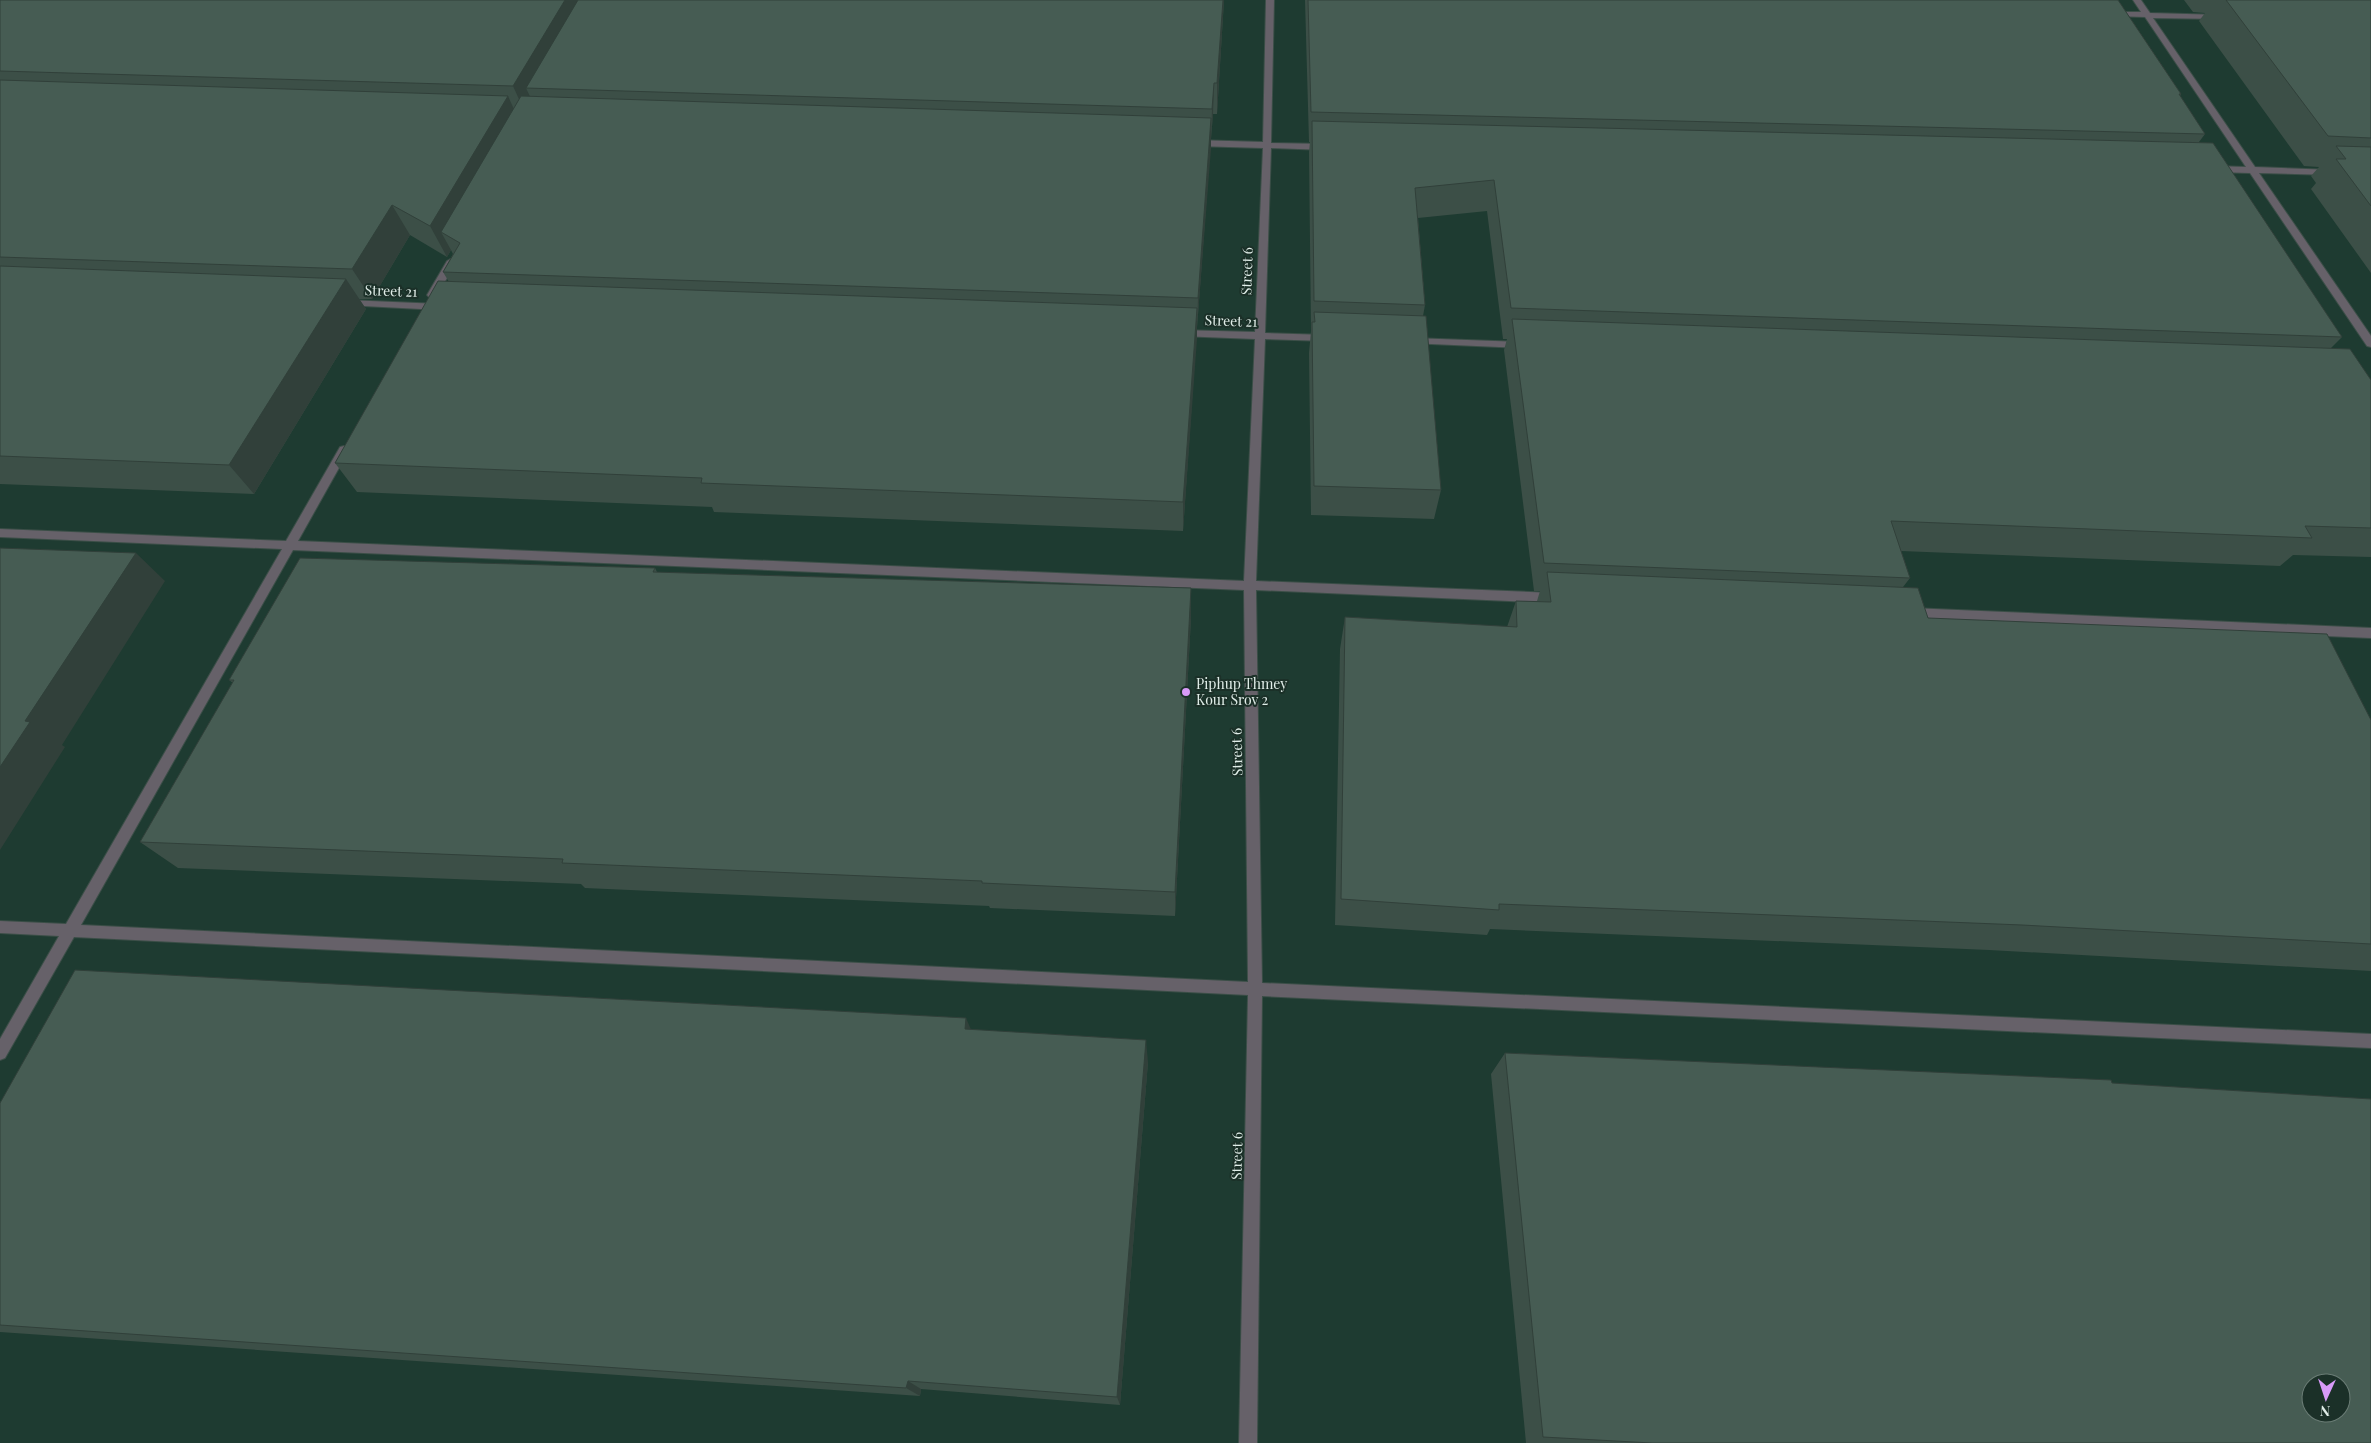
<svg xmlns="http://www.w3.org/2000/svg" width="2371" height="1443" font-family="'Playfair Display',serif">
  <rect width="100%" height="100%" fill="#1b3028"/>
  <path fill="#1e3b31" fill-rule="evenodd" d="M 0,0 L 2371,0 L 2371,1443 L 0,1443 ZM 2311,1383 L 2341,1383 L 2341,1413 L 2311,1413 Z"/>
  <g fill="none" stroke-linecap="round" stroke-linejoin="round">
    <defs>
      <path id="street" d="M 1266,0 L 1274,0 L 1271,143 L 1326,144 L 1330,147 L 1326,150 L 1271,148 L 1265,333 L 1327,335 L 1332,338 L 1327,341 L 1265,339 L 1256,581 L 1554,593 L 1560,598 L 1554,603 L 1256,590 L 1262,983 L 2371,1034 L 2371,1048 L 1262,996 L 1257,1443 L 1239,1443 L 1248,995 L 74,937 L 5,1058 L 0,1060 L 0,1039 L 59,936 L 0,933 L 0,921 L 66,924 L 282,549 L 0,537 L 0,529 L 286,541 L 340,447 L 344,446 L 349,450 L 298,541 L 1244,581 L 1255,339 L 1179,336 L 1174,333 L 1179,330 L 1255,332 L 1263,148 L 1194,146 L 1190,143 L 1194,140 L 1263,142 ZM 293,550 L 1244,590 L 1248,982 L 81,925 Z
        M 2133,0 L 2141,0 L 2150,13 L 2223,15 L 2223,19 L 2220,19 L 2153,18 L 2255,167 L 2334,170 L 2336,172 L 2331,175 L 2259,173 L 2371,336 L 2371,347 L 2367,346 L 2250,173 L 2214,172 L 2210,169 L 2214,166 L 2246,167 L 2145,17 L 2112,16 L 2108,14 L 2112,12 L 2141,12 Z
        M 452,258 L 457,261 L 437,295 L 432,298 L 429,297 L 427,295 L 447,261 Z
        M 347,300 L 440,304 L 445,307 L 440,310 L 344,305 L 342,303 Z
        M 1412,338 L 1522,342 L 1527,345 L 1522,348 L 1408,343 L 1407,341 Z
        M 1911,608 L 2371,628 L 2371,638 L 1911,618 L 1905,613 Z"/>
    </defs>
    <use href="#street" stroke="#3b4e47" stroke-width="2"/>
    <use href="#street" fill="#666169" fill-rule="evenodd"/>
  </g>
  <path fill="#3c4f47" d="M 0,0 L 1224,0 L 1217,114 L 1213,114 L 1211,139 L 1197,328 L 1183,531 L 714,512 L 712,507 L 357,492 L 335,463 L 449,282 L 443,272 L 453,254 L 451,250 L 447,257 L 410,235 L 372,299 L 359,299 L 366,309 L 254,494 L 0,484 Z
    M 1305,0 L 2118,0 L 2181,94 L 2180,96 L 2205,134 L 2199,142 L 2342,337 L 2331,348 L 2371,380 L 2371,557 L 2293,555 L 2280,566 L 1901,551 L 1910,578 L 1903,587 L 1928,618 L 2371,720 L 2371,971 L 1989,950 L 1490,929 L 1487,935 L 1335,925 L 1340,649 L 1345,617 L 1507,627 L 1516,601 L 1537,601 L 1540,591 L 1534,591 L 1504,350 L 1507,339 L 1503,339 L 1487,211 L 1418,218 L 1425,305 L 1423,316 L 1441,490 L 1434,519 L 1311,515 L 1309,353 L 1311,331 L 1309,152 L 1310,142 L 1309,142 Z
    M 2184,0 L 2371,0 L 2371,273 L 2311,189 L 2316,183 L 2311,176 L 2319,167 L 2304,166 L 2199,21 L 2205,13 L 2193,12 Z
    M 655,568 L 657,572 L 1191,618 L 1175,916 L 990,908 L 989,906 L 585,888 L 581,884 L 178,868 L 140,842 L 233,683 L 229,680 Z
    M 971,1030 L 1148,1062 L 1120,1405 L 921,1389 L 920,1396 L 0,1332 L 0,1103 Z
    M 1505,1053 L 2112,1083 L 2371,1443 L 1526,1443 L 1491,1074 Z"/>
  <path fill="#31403a" d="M 565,0 L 595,0 L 526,88 L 534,105 L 527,117 L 513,86 Z
    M 1223,0 L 1224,0 L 1217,114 L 1217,83 Z
    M 1214,83 L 1213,114 L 1211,139 L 1212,109 Z
    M 508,96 L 522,127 L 441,232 L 451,250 L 447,257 L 430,226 Z
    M 1211,118 L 1211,149 L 1197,328 L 1198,298 Z
    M 392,205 L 410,235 L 372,299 L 352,269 Z
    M 346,279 L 366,309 L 254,494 L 229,465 Z
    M 1197,308 L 1197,339 L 1183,531 L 1183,502 Z
    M 136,553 L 165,581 L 62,745 L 65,747 L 0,850 L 0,767 L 25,721 Z
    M 1191,588 L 1191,618 L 1175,916 L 1175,892 Z
    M 966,1018 L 976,1041 L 965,1029 Z
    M 1146,1040 L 1148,1062 L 1120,1405 L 1117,1397 Z
    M 908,1381 L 921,1389 L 920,1396 L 906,1388 Z"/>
  <path fill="#465c53" stroke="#31403a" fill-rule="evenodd" d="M 0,0 L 565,0 L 513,86 L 0,71 Z
    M 578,0 L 1223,0 L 1217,83 L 1214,83 L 1212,109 L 526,88 Z
    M 1308,0 L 2118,0 L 2181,94 L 2179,94 L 2205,134 L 1311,112 Z
    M 2226,0 L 2371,0 L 2371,138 L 2328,136 Z
    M 0,80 L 508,96 L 430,226 L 392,205 L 352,269 L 0,257 Z
    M 521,96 L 1211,118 L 1198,298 L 443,272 L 460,243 L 441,232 Z
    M 1312,121 L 2213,143 L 2342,337 L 1511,308 L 1494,180 L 1415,188 L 1425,305 L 1314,301 Z
    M 2336,146 L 2371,147 L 2371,206 L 2336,159 L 2346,159 Z
    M 0,266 L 346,279 L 229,465 L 0,456 Z
    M 438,281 L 1197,308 L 1183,502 L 701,483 L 702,478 L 335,463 Z
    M 1314,312 L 1426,316 L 1441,490 L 1314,486 L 1312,322 L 1315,322 Z
    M 1512,319 L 2350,349 L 2371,380 L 2371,528 L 2305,526 L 2312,538 L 1891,521 L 1910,578 L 1544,563 Z
    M 0,548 L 136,553 L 25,721 L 30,722 L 0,767 Z
    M 300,558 L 655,568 L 653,572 L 1191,588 L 1175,892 L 982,883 L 982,881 L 562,863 L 563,859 L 140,842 L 234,680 L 229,680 Z
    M 1547,572 L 1918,588 L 1928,618 L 2327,634 L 2371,720 L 2371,944 L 2022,925 L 1499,904 L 1499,910 L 1341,899 L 1345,617 L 1517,627 L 1516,601 L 1551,602 Z
    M 75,970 L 966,1018 L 965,1029 L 1146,1040 L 1117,1397 L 908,1381 L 906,1388 L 0,1325 L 0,1103 Z
    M 1505,1053 L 2111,1080 L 2112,1083 L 2371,1099 L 2371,1443 L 1652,1443 L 1543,1437 ZM 2311,1383 L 2341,1383 L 2341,1413 L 2311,1413 Z"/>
  <circle fill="#d89af8" stroke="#1b3028" stroke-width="2" cx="1186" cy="692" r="5"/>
  <g text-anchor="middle" stroke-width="4" stroke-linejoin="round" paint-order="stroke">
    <g font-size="14" fill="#e0ede8" stroke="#1b3028">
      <text transform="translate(1247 271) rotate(-88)" y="5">Street 6</text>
      <text transform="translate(391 291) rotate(2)" y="5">Street 21</text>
      <text transform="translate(1231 321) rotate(2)" y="5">Street 21</text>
      <text transform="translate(1237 752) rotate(-91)" y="5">Street 6</text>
      <text transform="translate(1237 1156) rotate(-89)" y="5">Street 6</text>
    </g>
    <g font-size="14" fill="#e0ede8" stroke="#1b3028" text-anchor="start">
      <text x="1196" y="689">Piphup Thmey<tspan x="1196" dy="16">Kour Srov 2</tspan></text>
    </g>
  </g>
  <g transform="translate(2326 1398) rotate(183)"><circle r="24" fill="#1b3028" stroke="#6a7c75"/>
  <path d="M0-4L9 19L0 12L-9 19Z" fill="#d89af8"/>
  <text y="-8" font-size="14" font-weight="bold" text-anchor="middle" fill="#e0ede8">N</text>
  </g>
</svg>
